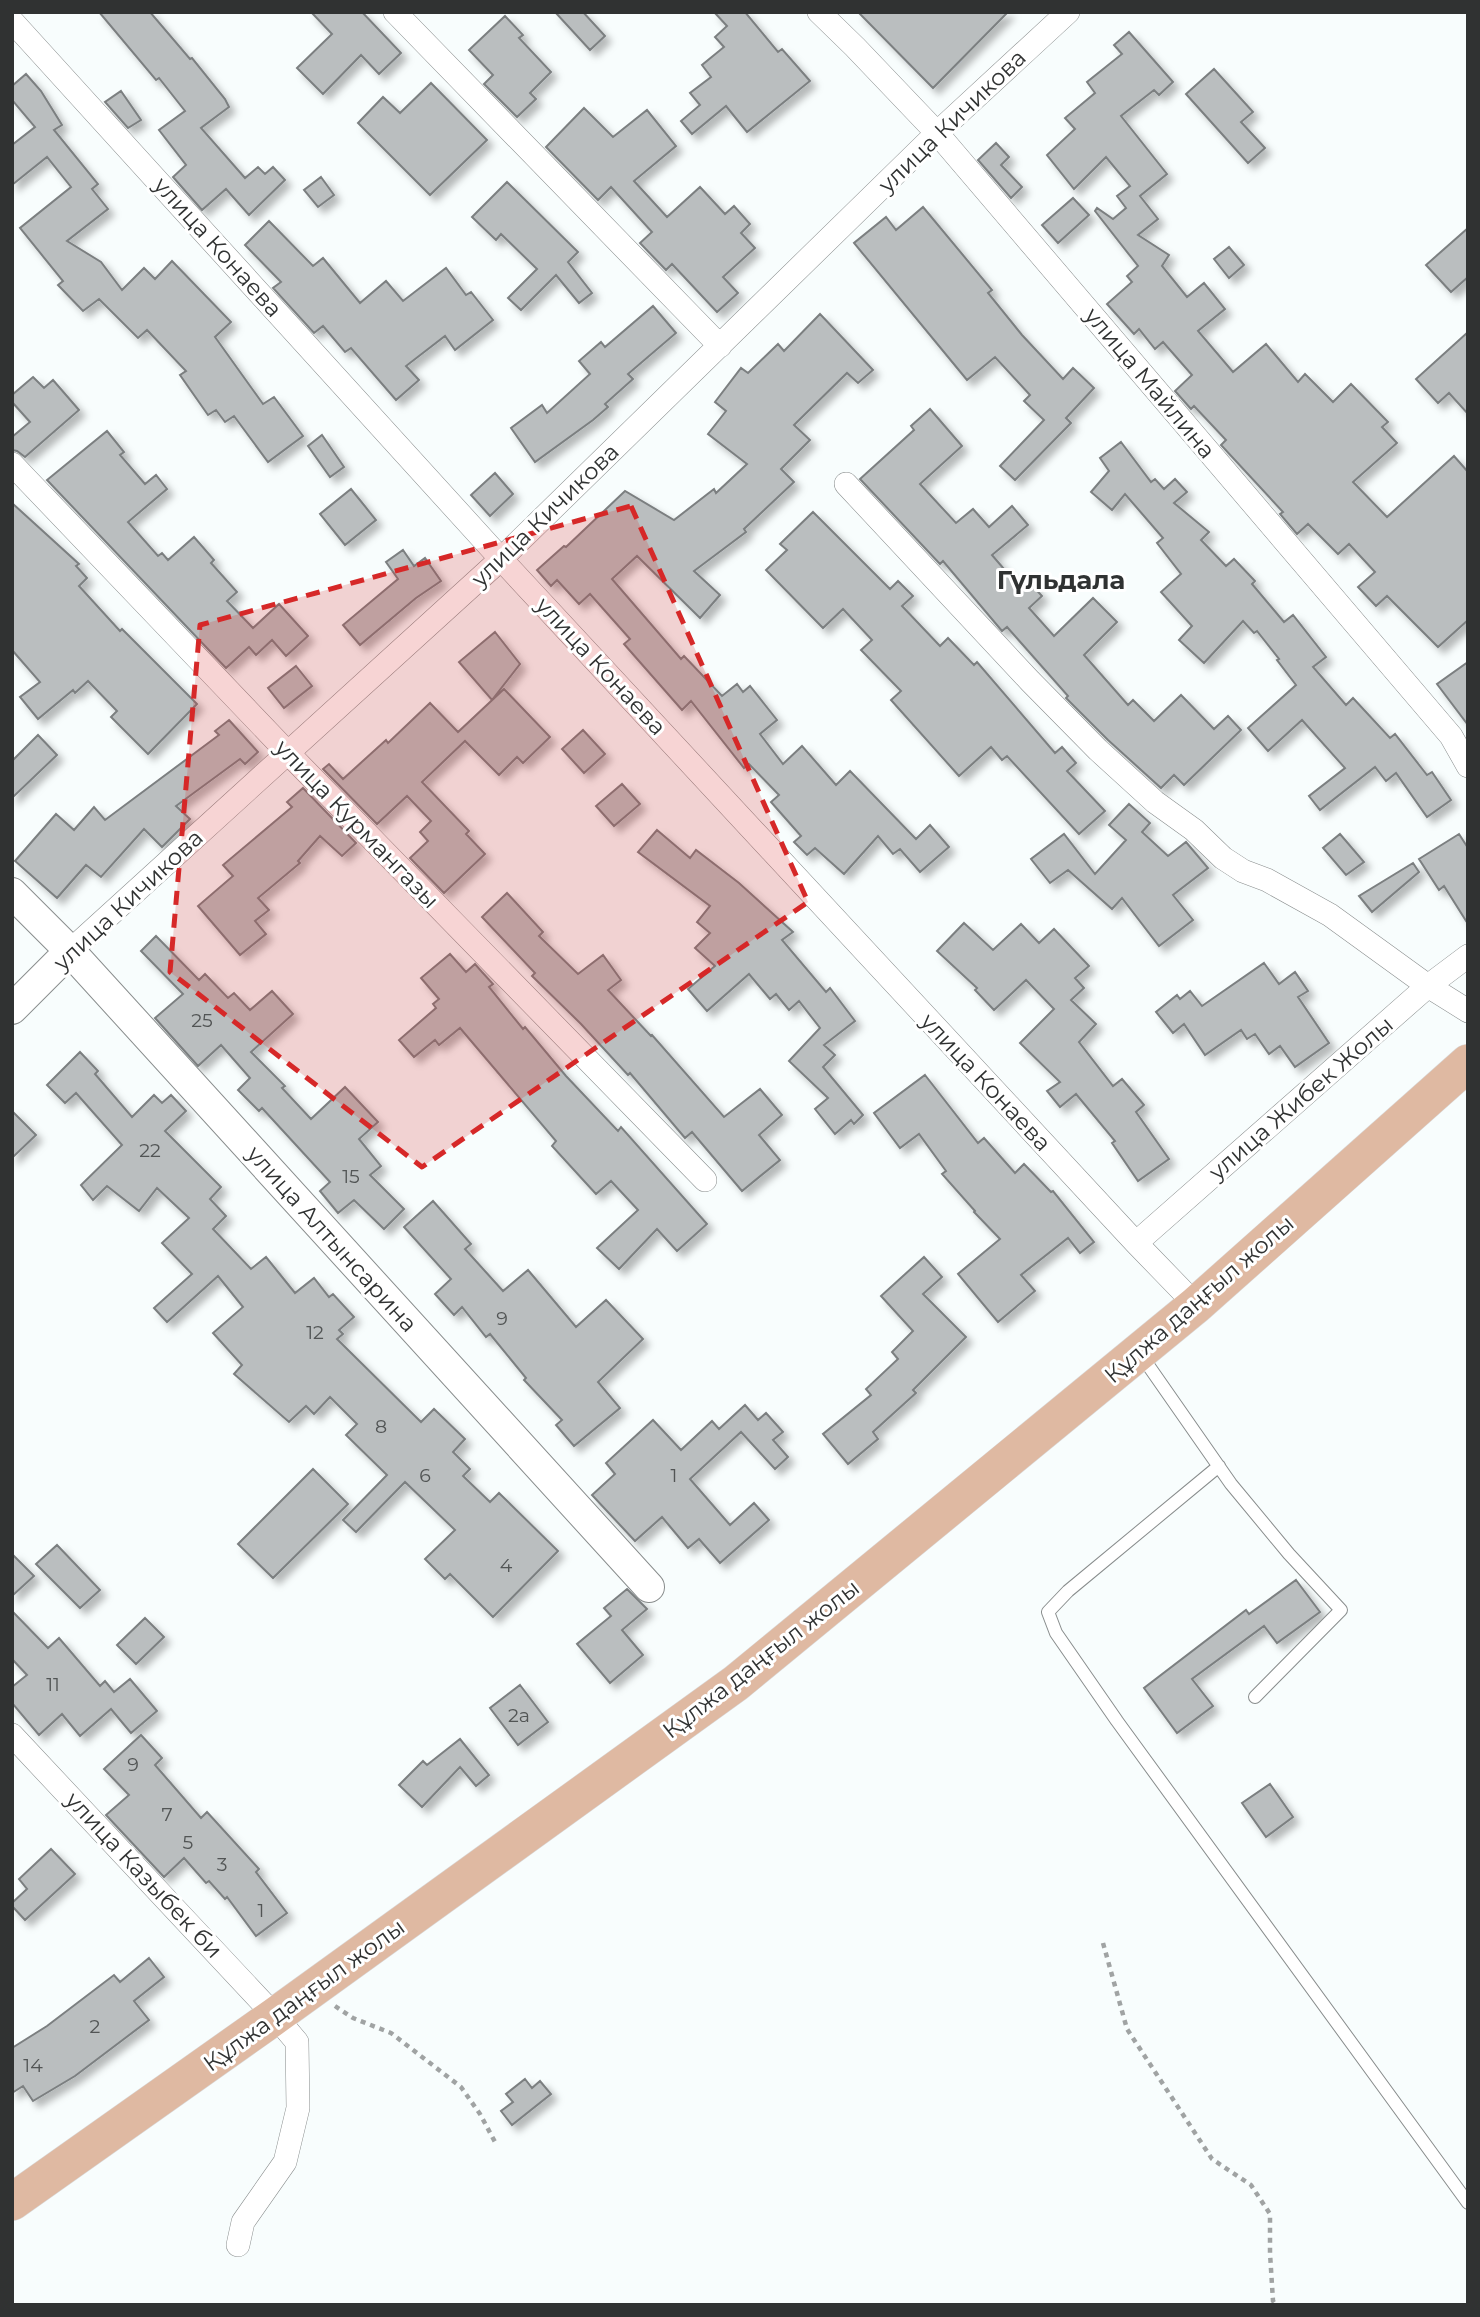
<svg xmlns="http://www.w3.org/2000/svg" width="1480" height="2317" font-family="Montserrat,sans-serif">
  <defs>
    <filter id="shadow"><feDropShadow dx="6" dy="6" stdDeviation="3.5" flood-color="#0004"/></filter>
  </defs>
  <rect width="100%" height="100%" fill="#f8fdfd"/>
  <path fill="#babebf" stroke="#7b7f80" stroke-width="2" filter="url(#shadow)" d="M 99,12 L 150,12 L 190,59 L 192,58 L 225,99 L 229,107 L 201,128 L 245,178 L 258,167 L 265,174 L 273,167 L 285,180 L 249,215 L 226,189 L 202,210 L 173,177 L 186,165 L 159,130 L 185,111 L 159,78 L 156,80 Z
    M 311,12 L 362,12 L 401,53 L 379,74 L 361,55 L 323,94 L 297,68 L 332,34 Z
    M 555,12 L 583,12 L 605,36 L 590,50 Z
    M 714,12 L 745,12 L 778,52 L 782,49 L 810,81 L 747,132 L 726,106 L 692,134 L 681,121 L 700,105 L 690,93 L 711,77 L 702,65 L 724,47 L 715,37 L 727,26 Z
    M 858,12 L 1008,12 L 933,88 Z
    M 505,16 L 523,35 L 519,38 L 551,72 L 530,93 L 536,99 L 517,117 L 484,84 L 493,75 L 469,50 Z
    M 1129,32 L 1173,82 L 1159,95 L 1154,90 L 1121,116 L 1167,174 L 1140,196 L 1158,219 L 1138,235 L 1169,255 L 1162,266 L 1187,297 L 1204,283 L 1225,309 L 1198,331 L 1233,372 L 1266,344 L 1298,382 L 1305,374 L 1333,402 L 1351,384 L 1388,422 L 1382,427 L 1397,443 L 1353,482 L 1387,517 L 1454,456 L 1468,472 L 1468,620 L 1438,647 L 1387,596 L 1376,606 L 1358,587 L 1375,572 L 1349,544 L 1338,554 L 1308,524 L 1297,534 L 1280,514 L 1283,512 L 1221,445 L 1226,440 L 1194,406 L 1191,409 L 1175,391 L 1192,375 L 1163,342 L 1155,349 L 1139,329 L 1134,334 L 1107,304 L 1132,282 L 1127,276 L 1138,266 L 1095,211 L 1097,208 L 1113,219 L 1126,208 L 1117,196 L 1130,186 L 1106,157 L 1074,189 L 1047,155 L 1075,129 L 1065,118 L 1095,93 L 1087,82 L 1122,54 L 1114,45 Z
    M 1214,69 L 1253,112 L 1241,122 L 1265,148 L 1248,163 L 1186,94 Z
    M 26,74 L 41,91 L 62,125 L 54,130 L 98,184 L 92,189 L 108,209 L 67,241 L 101,262 L 122,290 L 144,268 L 155,279 L 172,261 L 231,322 L 215,337 L 263,404 L 274,397 L 303,436 L 268,462 L 234,416 L 225,422 L 216,410 L 208,415 L 180,375 L 186,371 L 147,330 L 138,338 L 99,299 L 83,311 L 58,285 L 63,281 L 20,228 L 71,187 L 47,157 L 12,185 L 12,145 L 35,127 L 12,100 L 12,86 Z
    M 431,83 L 487,140 L 430,195 L 358,123 L 383,97 L 400,113 Z
    M 121,91 L 141,120 L 128,128 L 105,102 Z
    M 584,108 L 613,137 L 647,110 L 676,146 L 634,181 L 667,217 L 700,187 L 725,214 L 734,206 L 750,224 L 741,233 L 755,248 L 723,277 L 738,293 L 717,312 L 672,264 L 666,270 L 640,243 L 652,232 L 611,187 L 598,200 L 546,147 Z
    M 996,143 L 1009,157 L 1001,165 L 1022,187 L 1011,198 L 978,160 Z
    M 321,177 L 334,195 L 318,207 L 304,190 Z
    M 507,182 L 578,252 L 568,262 L 592,293 L 579,303 L 556,275 L 521,310 L 508,298 L 537,269 L 501,234 L 496,240 L 472,217 Z
    M 1073,198 L 1089,215 L 1058,243 L 1042,225 Z
    M 923,207 L 992,290 L 988,293 L 1022,335 L 1063,379 L 1073,368 L 1094,388 L 1066,418 L 1071,423 L 1015,480 L 1000,466 L 1044,420 L 1024,401 L 1030,395 L 995,357 L 967,380 L 854,243 L 886,217 L 896,230 Z
    M 269,221 L 313,266 L 323,258 L 360,303 L 386,281 L 403,301 L 446,268 L 466,295 L 471,292 L 493,320 L 455,350 L 445,336 L 406,366 L 419,380 L 396,400 L 351,348 L 345,352 L 323,326 L 314,333 L 273,288 L 281,282 L 245,245 Z
    M 1468,228 L 1468,277 L 1451,292 L 1426,265 Z
    M 1229,247 L 1244,265 L 1229,278 L 1214,259 Z
    M 653,306 L 676,333 L 628,374 L 633,379 L 605,404 L 608,407 L 593,420 L 535,462 L 511,428 L 542,405 L 547,413 L 590,374 L 579,361 L 601,342 L 605,347 Z
    M 820,314 L 873,370 L 858,383 L 847,373 L 794,425 L 810,440 L 781,469 L 794,482 L 744,529 L 746,532 L 694,571 L 720,595 L 700,618 L 637,556 L 612,579 L 681,659 L 684,656 L 722,696 L 737,684 L 743,692 L 750,686 L 777,720 L 760,734 L 783,764 L 802,746 L 836,785 L 850,771 L 916,839 L 930,825 L 949,847 L 920,872 L 900,849 L 893,854 L 878,836 L 844,874 L 815,848 L 807,855 L 794,842 L 801,836 L 771,802 L 779,795 L 749,764 L 744,768 L 691,701 L 682,710 L 624,644 L 630,639 L 590,594 L 579,604 L 557,580 L 551,586 L 537,570 L 564,546 L 566,547 L 625,491 L 674,520 L 714,489 L 716,493 L 747,464 L 708,434 L 726,411 L 715,402 L 741,368 L 748,373 L 778,344 L 784,351 Z
    M 1468,332 L 1468,414 L 1449,393 L 1438,403 L 1416,379 Z
    M 33,377 L 44,388 L 53,380 L 79,410 L 25,457 L 17,451 L 12,450 L 12,437 L 30,422 L 12,402 L 12,395 Z
    M 930,409 L 962,446 L 920,484 L 956,523 L 973,509 L 989,527 L 1012,506 L 1028,525 L 992,555 L 1022,590 L 1030,583 L 1042,596 L 1029,608 L 1054,636 L 1093,598 L 1117,622 L 1084,655 L 1128,705 L 1133,700 L 1154,721 L 1181,695 L 1214,729 L 1228,716 L 1241,730 L 1184,785 L 1174,775 L 1161,788 L 1108,740 L 1066,698 L 1068,696 L 1007,627 L 1002,631 L 943,561 L 940,564 L 860,479 L 914,430 L 911,426 Z
    M 107,431 L 124,452 L 120,455 L 145,484 L 156,475 L 167,489 L 128,522 L 158,556 L 162,553 L 168,560 L 194,537 L 214,560 L 211,563 L 237,592 L 227,601 L 253,628 L 279,604 L 308,636 L 286,656 L 272,640 L 256,655 L 249,647 L 226,668 L 47,480 Z
    M 322,435 L 344,467 L 330,477 L 308,446 Z
    M 1121,442 L 1151,482 L 1155,479 L 1164,489 L 1175,479 L 1187,492 L 1174,503 L 1209,532 L 1201,540 L 1226,566 L 1234,559 L 1255,581 L 1252,584 L 1284,622 L 1293,615 L 1326,657 L 1313,667 L 1346,705 L 1353,698 L 1390,738 L 1395,734 L 1427,775 L 1432,772 L 1451,800 L 1427,817 L 1396,773 L 1386,781 L 1375,767 L 1320,810 L 1309,796 L 1345,768 L 1302,720 L 1268,751 L 1248,728 L 1296,685 L 1277,660 L 1279,659 L 1257,631 L 1254,633 L 1243,621 L 1204,663 L 1179,640 L 1192,626 L 1161,592 L 1181,574 L 1157,543 L 1163,538 L 1125,494 L 1112,510 L 1091,492 L 1109,471 L 1100,458 Z
    M 495,473 L 513,494 L 490,516 L 471,495 Z
    M 351,489 L 376,520 L 345,545 L 320,514 Z
    M 12,503 L 79,564 L 76,566 L 87,578 L 79,586 L 120,631 L 122,629 L 197,704 L 148,754 L 111,717 L 117,711 L 88,681 L 75,693 L 73,690 L 38,719 L 20,697 L 40,682 L 12,650 Z
    M 813,512 L 890,589 L 898,581 L 913,596 L 902,606 L 940,646 L 948,638 L 974,665 L 977,662 L 1055,753 L 1062,747 L 1076,763 L 1067,771 L 1105,811 L 1079,834 L 1007,756 L 1002,760 L 991,747 L 959,776 L 891,700 L 901,691 L 861,650 L 872,640 L 843,609 L 823,628 L 766,570 L 787,550 L 780,544 Z
    M 403,550 L 414,566 L 425,558 L 441,581 L 416,598 L 360,645 L 343,625 L 398,579 L 386,562 Z
    M 495,632 L 520,664 L 492,700 L 459,662 Z
    M 1468,662 L 1468,725 L 1437,684 Z
    M 296,666 L 312,686 L 284,708 L 268,688 Z
    M 504,689 L 550,737 L 523,763 L 517,757 L 499,775 L 465,741 L 422,782 L 469,831 L 466,834 L 485,854 L 444,893 L 410,858 L 428,841 L 420,832 L 431,821 L 407,796 L 377,824 L 323,769 L 329,764 L 343,779 L 386,740 L 388,743 L 430,703 L 458,732 Z
    M 229,720 L 258,752 L 245,764 L 240,759 L 176,806 L 190,819 L 162,847 L 144,829 L 101,877 L 86,865 L 57,898 L 15,861 L 56,814 L 74,830 L 94,807 L 105,820 L 219,735 L 215,731 Z
    M 583,730 L 605,754 L 584,773 L 562,749 Z
    M 38,735 L 57,755 L 12,798 L 12,761 Z
    M 622,784 L 640,804 L 614,826 L 596,806 Z
    M 303,788 L 356,843 L 342,856 L 320,836 L 298,861 L 300,863 L 258,898 L 269,910 L 255,921 L 266,934 L 240,955 L 198,906 L 233,876 L 223,865 L 292,807 L 287,802 Z
    M 1129,804 L 1150,823 L 1142,832 L 1168,856 L 1186,842 L 1208,868 L 1173,895 L 1193,920 L 1159,946 L 1122,898 L 1112,909 L 1068,870 L 1050,883 L 1031,859 L 1064,834 L 1095,874 L 1126,840 L 1109,825 Z
    M 657,830 L 690,858 L 696,850 L 739,883 L 793,932 L 782,940 L 826,992 L 830,988 L 855,1021 L 824,1045 L 835,1055 L 823,1067 L 863,1115 L 854,1124 L 851,1120 L 835,1134 L 815,1109 L 828,1098 L 789,1061 L 820,1028 L 799,1001 L 789,1010 L 776,994 L 770,999 L 749,974 L 707,1011 L 688,989 L 715,966 L 695,948 L 710,933 L 697,922 L 710,906 L 638,852 Z
    M 1340,834 L 1364,862 L 1346,875 L 1323,848 Z
    M 1459,834 L 1468,848 L 1468,924 L 1444,886 L 1439,890 L 1419,859 Z
    M 1413,863 L 1419,872 L 1372,912 L 1359,896 Z
    M 507,893 L 543,932 L 539,936 L 578,974 L 603,955 L 621,980 L 608,990 L 651,1036 L 652,1035 L 724,1117 L 760,1089 L 782,1115 L 759,1135 L 780,1160 L 742,1191 L 692,1132 L 685,1138 L 630,1073 L 628,1075 L 581,1024 L 532,976 L 535,973 L 482,917 Z
    M 964,923 L 993,950 L 1021,924 L 1039,943 L 1054,929 L 1089,966 L 1075,978 L 1084,988 L 1071,1000 L 1096,1024 L 1079,1042 L 1113,1086 L 1122,1079 L 1144,1105 L 1136,1112 L 1169,1159 L 1138,1181 L 1112,1143 L 1115,1141 L 1076,1094 L 1060,1107 L 1047,1091 L 1060,1082 L 1020,1043 L 1054,1009 L 1026,980 L 994,1010 L 975,990 L 977,988 L 937,951 Z
    M 156,936 L 199,980 L 205,974 L 228,998 L 234,993 L 250,1010 L 272,991 L 293,1014 L 251,1052 L 285,1086 L 282,1088 L 311,1119 L 345,1087 L 378,1122 L 359,1139 L 381,1166 L 370,1175 L 404,1209 L 384,1229 L 354,1200 L 338,1213 L 320,1191 L 330,1182 L 262,1108 L 259,1111 L 238,1090 L 250,1078 L 221,1045 L 198,1066 L 155,1018 L 183,994 L 141,951 Z
    M 450,954 L 466,972 L 475,964 L 482,972 L 493,984 L 489,987 L 523,1029 L 525,1027 L 566,1076 L 618,1131 L 621,1127 L 707,1224 L 677,1251 L 657,1229 L 619,1269 L 597,1248 L 638,1210 L 611,1181 L 596,1194 L 552,1146 L 556,1141 L 460,1028 L 439,1045 L 435,1040 L 414,1057 L 399,1040 L 436,1008 L 433,1004 L 439,999 L 421,978 Z
    M 1264,963 L 1279,984 L 1295,972 L 1308,991 L 1298,997 L 1329,1043 L 1295,1067 L 1280,1046 L 1269,1054 L 1255,1034 L 1247,1039 L 1241,1030 L 1205,1055 L 1184,1024 L 1173,1033 L 1156,1012 L 1177,995 L 1180,999 L 1190,991 L 1202,1006 Z
    M 80,1052 L 98,1071 L 95,1074 L 132,1117 L 154,1095 L 162,1103 L 171,1095 L 186,1111 L 165,1131 L 221,1187 L 210,1199 L 226,1216 L 213,1229 L 251,1269 L 266,1257 L 295,1293 L 314,1278 L 329,1297 L 333,1294 L 354,1317 L 339,1330 L 343,1334 L 337,1339 L 421,1422 L 434,1409 L 465,1439 L 453,1452 L 470,1469 L 463,1476 L 490,1502 L 499,1493 L 558,1551 L 493,1617 L 450,1574 L 445,1579 L 425,1559 L 455,1530 L 405,1482 L 356,1532 L 343,1520 L 387,1475 L 346,1435 L 357,1424 L 330,1397 L 314,1414 L 306,1406 L 289,1422 L 234,1374 L 242,1365 L 213,1333 L 243,1307 L 218,1276 L 167,1322 L 154,1308 L 192,1274 L 162,1243 L 189,1218 L 157,1188 L 139,1211 L 107,1186 L 93,1200 L 81,1185 L 122,1145 L 76,1093 L 65,1103 L 47,1085 Z
    M 925,1075 L 978,1143 L 984,1138 L 1015,1173 L 1024,1164 L 1051,1192 L 1053,1191 L 1094,1242 L 1080,1253 L 1068,1238 L 1021,1275 L 1035,1291 L 998,1322 L 958,1274 L 1000,1239 L 974,1212 L 975,1211 L 942,1174 L 946,1171 L 919,1134 L 900,1148 L 874,1113 Z
    M 12,1111 L 36,1135 L 12,1158 Z
    M 433,1201 L 471,1244 L 465,1249 L 503,1291 L 528,1270 L 576,1327 L 606,1300 L 643,1339 L 598,1382 L 620,1408 L 574,1446 L 556,1425 L 562,1420 L 524,1380 L 526,1378 L 490,1334 L 486,1337 L 462,1307 L 454,1315 L 435,1294 L 451,1279 L 404,1227 Z
    M 924,1257 L 942,1277 L 923,1294 L 966,1337 L 913,1390 L 916,1393 L 873,1432 L 878,1439 L 848,1464 L 823,1434 L 871,1395 L 866,1389 L 898,1359 L 892,1352 L 913,1331 L 881,1296 Z
    M 745,1405 L 758,1420 L 766,1413 L 783,1432 L 773,1440 L 788,1457 L 775,1469 L 741,1432 L 690,1479 L 730,1525 L 754,1503 L 769,1520 L 720,1563 L 699,1539 L 688,1548 L 662,1517 L 635,1541 L 592,1495 L 615,1474 L 606,1463 L 653,1420 L 681,1450 L 712,1421 L 719,1429 Z
    M 313,1469 L 348,1504 L 273,1578 L 238,1544 Z
    M 57,1545 L 100,1590 L 80,1608 L 36,1564 Z
    M 12,1554 L 34,1576 L 12,1596 Z
    M 1296,1580 L 1320,1612 L 1277,1643 L 1264,1626 L 1192,1679 L 1213,1706 L 1177,1733 L 1144,1688 L 1246,1610 L 1249,1614 Z
    M 627,1589 L 647,1609 L 622,1630 L 643,1655 L 610,1683 L 577,1644 L 611,1616 L 604,1608 Z
    M 12,1611 L 48,1648 L 59,1638 L 100,1686 L 105,1681 L 114,1692 L 130,1679 L 157,1711 L 131,1733 L 111,1709 L 80,1736 L 62,1714 L 39,1735 L 12,1703 L 12,1687 L 27,1675 L 12,1659 Z
    M 145,1618 L 164,1637 L 136,1664 L 117,1645 Z
    M 520,1685 L 548,1722 L 518,1745 L 490,1708 Z
    M 141,1735 L 162,1758 L 155,1765 L 201,1818 L 207,1812 L 259,1869 L 256,1872 L 287,1913 L 256,1936 L 227,1897 L 225,1899 L 209,1881 L 206,1883 L 184,1858 L 164,1877 L 106,1815 L 129,1795 L 104,1769 Z
    M 460,1739 L 489,1775 L 476,1786 L 460,1767 L 422,1807 L 399,1785 L 423,1761 L 427,1765 Z
    M 1270,1784 L 1293,1817 L 1266,1837 L 1242,1803 Z
    M 51,1849 L 75,1874 L 25,1920 L 12,1906 L 12,1903 L 27,1889 L 19,1879 Z
    M 149,1958 L 164,1977 L 134,2001 L 149,2020 L 75,2076 L 33,2101 L 23,2086 L 12,2093 L 12,2048 L 47,2026 L 114,1975 L 120,1982 Z
    M 525,2079 L 532,2088 L 540,2081 L 551,2094 L 512,2125 L 501,2111 L 513,2102 L 506,2094 Z"/>
  <g fill="none" stroke-linecap="round" stroke-linejoin="round">
    <defs>
      <path id="service" d="M 1141,1355 L 1231,1484 L 1289,1554 L 1341,1610 L 1255,1697
        M 1219,1466 L 1068,1591 L 1048,1612 L 1056,1633 L 1117,1721 L 1468,2203"/>
      <path id="minor" d="M 395,12 L 720,346
        M 819,12 L 855,47 L 937,133 L 1451,736 L 1468,766
        M 12,21 L 501,559 L 1136,1243 L 1196,1305
        M 12,464 L 288,753 L 705,1180
        M 846,484 L 1030,681 L 1098,750 L 1155,802 L 1194,830 L 1223,858 L 1243,871 L 1267,880 L 1330,915 L 1428,986 L 1468,1011
        M 70,951 L 501,559 L 937,133 L 1068,12
        M 1136,1243 L 1428,986 L 1468,956
        M 12,1735 L 275,2016 L 297,2042 L 298,2108 L 285,2162 L 243,2222 L 238,2245"/>
      <path id="tertiary" d="M 12,893 L 70,951 L 649,1587
        M 12,1009 L 70,951"/>
      <path id="primary" d="M 12,2202 L 275,2016 L 736,1683 L 1196,1305 L 1468,1063"/>
    </defs>
    <use href="#service" stroke="#898d8d" stroke-width="14"/>
    <use href="#minor" stroke="#898d8d" stroke-width="24"/>
    <use href="#tertiary" stroke="#898d8d" stroke-width="32"/>
    <use href="#primary" stroke="#dadada" stroke-width="38"/>
    <path stroke="#a0a3a3" stroke-width="4.5" stroke-dasharray="5 5" stroke-linecap="butt" d="M 1103,1943 L 1127,2029 L 1212,2159 L 1251,2185 L 1270,2214 L 1270,2253 L 1273,2301 L 1276,2305
      M 335,2006 L 353,2018 L 391,2033 L 461,2087 L 480,2114 L 495,2142"/>
    <use href="#service" stroke="#fff" stroke-width="12"/>
    <use href="#minor" stroke="#fff" stroke-width="23"/>
    <use href="#tertiary" stroke="#fff" stroke-width="30"/>
    <use href="#primary" stroke="#dfb9a2" stroke-width="37"/>
  </g>
  <path fill="#d62828" fill-opacity="0.2" stroke="#d62828" stroke-width="5" stroke-dasharray="14 9" stroke-linejoin="round" d="M 631,506 L 808,902 L 422,1167 L 170,972 L 200,625 Z"/>
  <g text-anchor="middle" stroke-width="6" stroke-linejoin="round" paint-order="stroke">
    <g font-size="19" fill="#525555">
      <text x="202" y="1027">25</text>
      <text x="150" y="1157">22</text>
      <text x="351" y="1183">15</text>
      <text x="502" y="1325">9</text>
      <text x="315" y="1339">12</text>
      <text x="381" y="1433">8</text>
      <text x="425" y="1482">6</text>
      <text x="674" y="1482">1</text>
      <text x="506" y="1572">4</text>
      <text x="53" y="1691">11</text>
      <text x="519" y="1722">2а</text>
      <text x="133" y="1771">9</text>
      <text x="167" y="1821">7</text>
      <text x="188" y="1849">5</text>
      <text x="222" y="1871">3</text>
      <text x="261" y="1917">1</text>
      <text x="95" y="2033">2</text>
      <text x="33" y="2072">14</text>
    </g>
    <g font-size="23" fill="#303232" stroke="#fff">
      <text transform="translate(952 121) rotate(-44)" y="8">улица Кичикова</text>
      <text transform="translate(218 247) rotate(48)" y="8">улица Конаева</text>
      <text transform="translate(1150 383) rotate(50)" y="8">улица Майлина</text>
      <text transform="translate(545 515) rotate(-44)" y="8">улица Кичикова</text>
      <text transform="translate(601 666) rotate(47)" y="8">улица Конаева</text>
      <text transform="translate(357 824) rotate(46)" y="8">улица Курмангазы</text>
      <text transform="translate(128 900) rotate(-43)" y="8">улица Кичикова</text>
      <text transform="translate(986 1082) rotate(47)" y="8">улица Конаева</text>
      <text transform="translate(1301 1098) rotate(-41)" y="8">улица Жибек Жолы</text>
      <text transform="translate(332 1239) rotate(48)" y="8">улица Алтынсарина</text>
      <text transform="translate(1199 1299) rotate(-41)" y="8">Құлжа даңғыл жолы</text>
      <text transform="translate(761 1659) rotate(-38)" y="8">Құлжа даңғыл жолы</text>
      <text transform="translate(144 1875) rotate(47)" y="8">улица Казыбек би</text>
      <text transform="translate(304 1995) rotate(-36)" y="8">Құлжа даңғыл жолы</text>
    </g>
    <g font-size="26" font-weight="bold" fill="#303232" stroke="#fff">
      <text x="1061" y="589">Гүльдала</text>
    </g>
  </g>
  <rect width="1480" height="2317" fill="none" stroke="#303232" stroke-width="28"/>
</svg>
